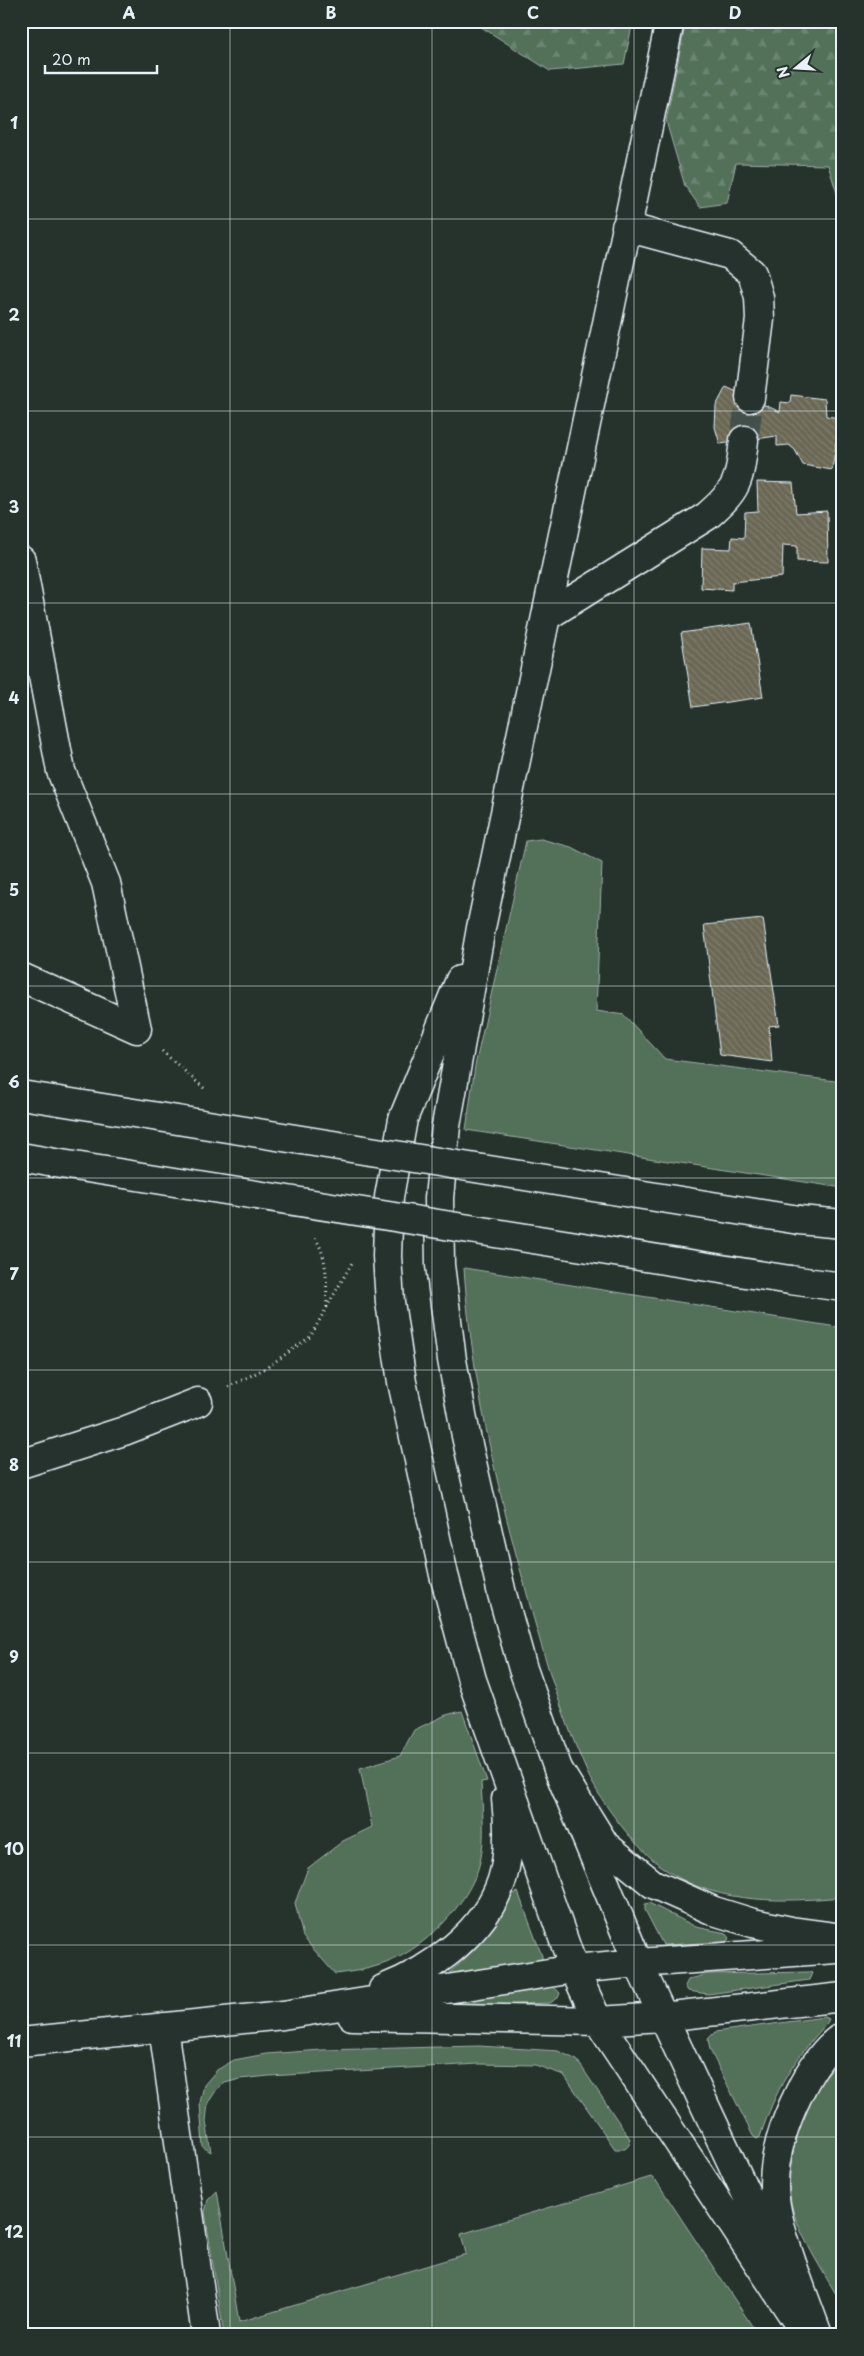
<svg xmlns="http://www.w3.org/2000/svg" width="864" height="2356" font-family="'Playpen Sans',sans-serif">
  <defs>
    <pattern id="forest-firs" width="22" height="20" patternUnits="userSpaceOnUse" patternTransform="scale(1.25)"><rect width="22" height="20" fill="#527059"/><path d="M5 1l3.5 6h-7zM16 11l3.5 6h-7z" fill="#6b8572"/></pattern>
    <pattern id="building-back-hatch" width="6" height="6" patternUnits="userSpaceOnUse" patternTransform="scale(1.25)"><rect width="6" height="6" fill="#6a6854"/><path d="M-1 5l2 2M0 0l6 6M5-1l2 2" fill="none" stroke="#7f7e6d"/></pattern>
  </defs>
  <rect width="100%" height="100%" fill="#26332d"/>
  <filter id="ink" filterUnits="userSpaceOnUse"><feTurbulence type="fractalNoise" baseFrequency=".02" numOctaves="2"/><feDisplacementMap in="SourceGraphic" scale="10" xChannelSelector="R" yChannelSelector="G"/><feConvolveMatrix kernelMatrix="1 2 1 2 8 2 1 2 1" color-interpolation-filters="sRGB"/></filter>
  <g filter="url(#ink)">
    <path fill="#527059" stroke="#9db0a8" d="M 541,839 L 571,847 L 602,863 L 596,1011 L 624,1015 L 665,1059 L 843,1082 L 843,1188 L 466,1130 L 475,1066 L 526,841 Z
      M 464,1268 L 843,1328 L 843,1897 C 785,1902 720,1905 669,1872 C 638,1852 602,1805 587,1772 C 560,1712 541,1647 524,1583 C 495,1480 471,1375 464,1268 Z
      M 462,1711 L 487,1781 L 481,1782 C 482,1808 486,1837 480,1862 C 470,1904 421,1953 380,1965 C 366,1970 350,1972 335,1974 L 303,1937 L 295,1903 L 308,1868 L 343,1841 L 372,1827 L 360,1768 L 400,1756 L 414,1730 L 446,1715 Z
      M 518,1892 L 542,1956 L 542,1961 L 450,1976 L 449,1973 C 480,1946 493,1930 513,1894 Z
      M 649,1903 L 696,1927 L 726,1933 L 730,1938 L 725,1942 L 663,1945 L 645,1910 L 645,1904 Z
      M 809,1972 L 812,1973 L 809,1980 L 708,1994 L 688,1991 L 685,1986 L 688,1980 L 707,1974 Z
      M 548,1985 L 555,1988 L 560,1993 L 558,1998 L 550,2003 L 436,2007 L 436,1999 Z
      M 824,2017 L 829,2019 L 827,2023 C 793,2061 776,2088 760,2137 L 757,2139 L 753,2136 L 710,2050 L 708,2039 L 715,2032 Z
      M 479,2046 L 558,2051 L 577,2060 L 630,2139 L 629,2145 L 625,2149 L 615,2149 L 564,2075 L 535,2065 L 479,2064 L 269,2076 L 240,2079 L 225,2083 L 217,2089 L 208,2103 L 206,2121 L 211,2152 L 203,2147 L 200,2103 L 204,2085 L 217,2070 L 234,2060 L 266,2054 L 322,2050 Z
      M 843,2058 L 843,2306 C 828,2280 801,2238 793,2211 C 782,2172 799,2117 820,2083 C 826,2074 835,2066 843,2058 Z
      M 651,2177 L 657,2182 L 758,2335 L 262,2335 L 261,2333 L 224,2335 L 205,2212 L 208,2200 L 217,2191 L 239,2322 L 466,2254 L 461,2234 Z"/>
    <path fill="url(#forest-firs)" stroke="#9db0a8" d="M 472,21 L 633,21 L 624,64 L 550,71 Z
      M 686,21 L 843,21 L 843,212 L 828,165 L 736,163 L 727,203 L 700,207 L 685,186 L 666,121 Z"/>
    <path fill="url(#building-back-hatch)" stroke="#e8f1f8" d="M 726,387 L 780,412 L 781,402 L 790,403 L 791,395 L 825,399 L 826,416 L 840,418 L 832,470 L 803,465 L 795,450 L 789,445 L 777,446 L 777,436 L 720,444 L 715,427 L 716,406 Z
      M 757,482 L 793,483 L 796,513 L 827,511 L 828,562 L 797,561 L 797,546 L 783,545 L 782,577 L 732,582 L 732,590 L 701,588 L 702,548 L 731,549 L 732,537 L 744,538 L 745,512 L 758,511 Z
      M 751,623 L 763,697 L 693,707 L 681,633 Z
      M 763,919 L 779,1025 L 769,1026 L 772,1062 L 720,1055 L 704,925 Z"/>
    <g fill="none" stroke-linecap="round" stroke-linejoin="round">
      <path stroke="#43504b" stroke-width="28" stroke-dasharray="28 14" stroke-linecap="butt" d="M 744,440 L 750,398"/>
      <defs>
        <path id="minor" d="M 670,21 L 481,928 L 446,1126 L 439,1198 L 440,1265 L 452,1360 L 466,1436 L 502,1594 L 523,1669 L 558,1769 L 638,1963 L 790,2287
          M 626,227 L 730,255 L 752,273 L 759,297 L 760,319 L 750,398
          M 21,560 L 61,771 L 106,883 L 137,1029 L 21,977
          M 547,616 L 707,516 C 739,488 739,482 744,440
          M 460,980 L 403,1119 L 389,1197 L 387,1256 L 390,1302 L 402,1382 L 444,1575 L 472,1680 L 574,1969 L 598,2021 L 806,2335
          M 21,1464 L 124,1431 L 198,1402
          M 383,1989 C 432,1970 485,1932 502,1880 C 510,1854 509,1826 506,1799
          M 352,2016 L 598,2021 L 662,2017
          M 163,2027 L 206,2335
          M 21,2042 L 283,2015 L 574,1969 L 638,1963"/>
        <path id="major" d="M 21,1095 L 59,1101
          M 21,1157 L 49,1162
          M 799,1220 L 843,1224
          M 790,1280 L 843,1287
          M 558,1769 L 605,1845 L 653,1884 L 714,1911 L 753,1923 L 791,1931 L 843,1938
          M 638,1963 L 836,1949
          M 662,2017 L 843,1997
          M 818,2335 C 804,2295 774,2225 774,2185 C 774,2153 785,2121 799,2093 C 809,2072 823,2049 843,2036"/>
      </defs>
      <use href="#minor" stroke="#e8f1f8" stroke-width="31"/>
      <use href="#major" stroke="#e8f1f8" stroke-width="31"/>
      <path stroke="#e8f1f8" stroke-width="3" stroke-dasharray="1 4" stroke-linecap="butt" d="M 162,1051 L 206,1090
        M 315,1238 C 329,1258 326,1287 327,1310
        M 228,1387 L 266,1368 L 310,1337 L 353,1261"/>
      <use href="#minor" stroke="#26332d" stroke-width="28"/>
      <use href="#major" stroke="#26332d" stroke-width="28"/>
      <defs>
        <path id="major-bridge" d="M 59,1101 L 799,1220
          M 49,1162 L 790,1280"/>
      </defs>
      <use href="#major-bridge" stroke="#e8f1f8" stroke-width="31" stroke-linecap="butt"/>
      <use href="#major-bridge" stroke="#26332d" stroke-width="28"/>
    </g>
  </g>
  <path fill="none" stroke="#e8f1f8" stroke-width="1" stroke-opacity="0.55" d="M 230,21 L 230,2335M 432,21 L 432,2335M 634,21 L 634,2335M 21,219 L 843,219M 21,411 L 843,411M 21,603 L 843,603M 21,794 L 843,794M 21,986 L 843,986M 21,1178 L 843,1178M 21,1370 L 843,1370M 21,1562 L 843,1562M 21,1753 L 843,1753M 21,1945 L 843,1945M 21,2137 L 843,2137"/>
  <rect width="864" height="2356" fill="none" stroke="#26332d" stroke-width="55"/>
  <g transform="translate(796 68) rotate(252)" stroke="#26332d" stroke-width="4" paint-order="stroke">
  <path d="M0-4L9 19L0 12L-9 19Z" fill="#e8f1f8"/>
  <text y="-8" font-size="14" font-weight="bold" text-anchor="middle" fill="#e8f1f8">N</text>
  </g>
  <path d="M45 65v8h112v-8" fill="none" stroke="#e8f1f8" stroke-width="2.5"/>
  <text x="52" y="65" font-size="15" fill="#e8f1f8" stroke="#26332d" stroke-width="4" paint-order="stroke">20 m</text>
  <rect x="28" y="28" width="808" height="2300" fill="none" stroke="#e8f1f8" stroke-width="2"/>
  <g font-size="16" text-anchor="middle" font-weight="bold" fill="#e8f1f8">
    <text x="129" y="19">A</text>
    <text x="331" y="19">B</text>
    <text x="533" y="19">C</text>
    <text x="735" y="19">D</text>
    <text x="14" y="129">1</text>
    <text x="14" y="321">2</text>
    <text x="14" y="513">3</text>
    <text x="14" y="704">4</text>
    <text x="14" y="896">5</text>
    <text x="14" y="1088">6</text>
    <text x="14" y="1280">7</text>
    <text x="14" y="1471">8</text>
    <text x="14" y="1663">9</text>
    <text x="14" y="1855">10</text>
    <text x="14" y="2047">11</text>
    <text x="14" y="2238">12</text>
  </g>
</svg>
